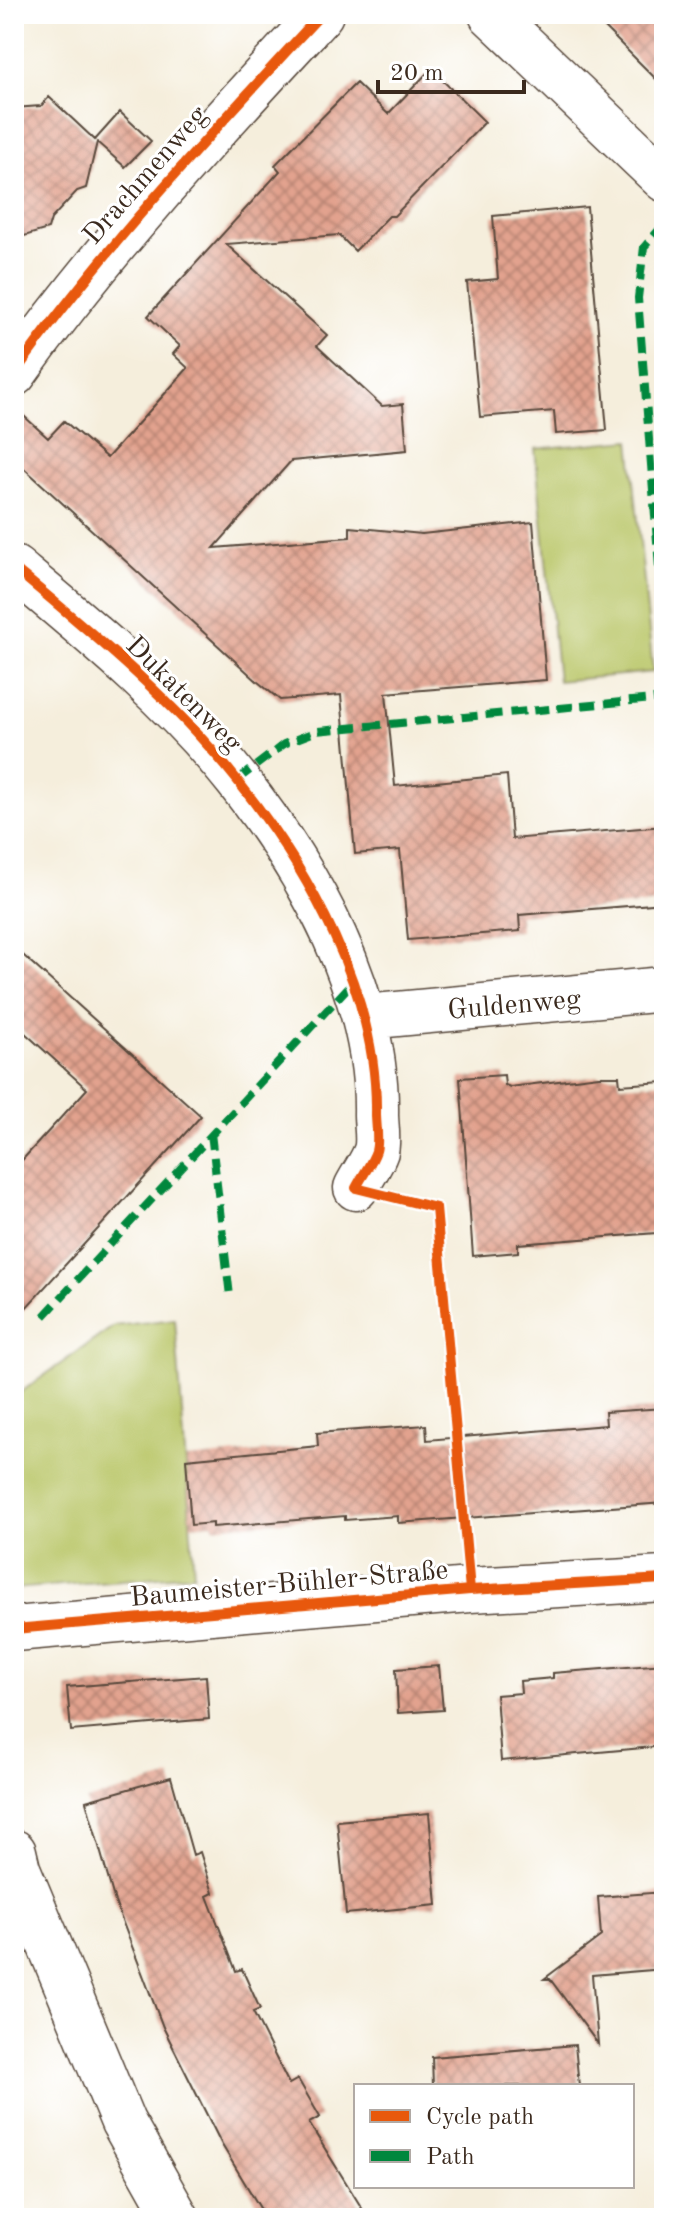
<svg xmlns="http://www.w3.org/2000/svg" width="678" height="2232" font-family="'Old Standard TT',serif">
  <defs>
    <pattern id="building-cross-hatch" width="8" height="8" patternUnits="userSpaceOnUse" patternTransform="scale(2)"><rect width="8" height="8" fill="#e2a28e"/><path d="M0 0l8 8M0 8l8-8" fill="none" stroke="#b88473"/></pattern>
  </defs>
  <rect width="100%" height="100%" fill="#fff"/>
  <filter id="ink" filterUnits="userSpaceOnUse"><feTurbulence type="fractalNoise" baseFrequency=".0125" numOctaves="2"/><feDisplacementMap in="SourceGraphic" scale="16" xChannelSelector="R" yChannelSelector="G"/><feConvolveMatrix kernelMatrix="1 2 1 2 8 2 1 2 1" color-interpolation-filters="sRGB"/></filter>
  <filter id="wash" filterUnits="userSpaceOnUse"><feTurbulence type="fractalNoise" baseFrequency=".006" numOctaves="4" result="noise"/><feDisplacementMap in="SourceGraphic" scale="32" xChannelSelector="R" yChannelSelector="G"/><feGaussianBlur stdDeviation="1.8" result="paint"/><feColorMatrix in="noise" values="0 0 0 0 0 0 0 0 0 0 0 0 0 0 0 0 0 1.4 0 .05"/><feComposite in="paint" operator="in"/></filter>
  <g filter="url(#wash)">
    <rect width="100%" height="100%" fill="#f5eedc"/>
    <path fill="#b9c668" stroke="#7a7843" stroke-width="2" d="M 630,440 L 653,672 L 558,681 L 535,449 Z
      M 175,1319 L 194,1574 L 14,1589 L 14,1397 L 114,1326 Z"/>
    <g id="blocks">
      <path fill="url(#building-cross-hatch)" d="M 591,14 L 664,14 L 664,87 Z
        M 431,69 L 485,122 L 394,216 L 389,216 L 355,251 L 339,235 L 226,244 L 327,335 L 317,346 L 382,406 L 403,404 L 407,450 L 291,461 L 214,548 L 350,537 L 350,527 L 422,534 L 533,522 L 546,680 L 386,693 L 395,786 L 507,775 L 512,839 L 664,826 L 664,903 L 519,915 L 520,931 L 408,940 L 400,850 L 355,854 L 341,695 L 280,700 L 258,682 L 14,459 L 14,407 L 48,438 L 64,421 L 107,458 L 188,368 L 173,354 L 180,346 L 148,316 L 280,171 L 275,165 L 356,83 L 388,114 Z
        M 49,97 L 95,140 L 120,112 L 151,141 L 125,167 L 97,142 L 86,188 L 77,191 L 51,219 L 48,229 L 14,239 L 14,108 L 41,106 Z
        M 587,207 L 607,430 L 556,434 L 554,411 L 480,417 L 467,282 L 498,279 L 493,216 Z
        M 14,947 L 201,1116 L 14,1321 L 14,1169 L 87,1089 L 14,1023 Z
        M 504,1075 L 505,1085 L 510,1087 L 599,1076 L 619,1076 L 620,1085 L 664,1082 L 664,1228 L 656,1228 L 656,1233 L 518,1244 L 518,1252 L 473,1256 L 460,1078 Z
        M 664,1408 L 664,1503 L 398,1523 L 398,1516 L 345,1520 L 345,1516 L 213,1527 L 213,1523 L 191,1525 L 186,1459 L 318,1446 L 317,1433 L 426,1425 L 427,1440 L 606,1425 L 605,1412 Z
        M 664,1664 L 664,1746 L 501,1761 L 496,1695 L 521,1693 L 520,1681 L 553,1678 L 553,1673 Z
        M 439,1666 L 443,1710 L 398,1713 L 396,1669 Z
        M 206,1676 L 209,1719 L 71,1731 L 67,1687 Z
        M 171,1777 L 193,1855 L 200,1852 L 213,1893 L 207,1896 L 236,1971 L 242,1969 L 260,2009 L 253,2012 L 289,2084 L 298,2079 L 320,2117 L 309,2123 L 368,2218 L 266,2218 L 222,2145 L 163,2027 L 115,1902 L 86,1801 Z
        M 429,1813 L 437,1905 L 346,1914 L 337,1821 Z
        M 664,1892 L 664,1969 L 592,1975 L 598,2044 L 550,1979 L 544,1979 L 601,1936 L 598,1897 Z
        M 575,2045 L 579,2086 L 433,2086 L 432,2057 Z"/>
    </g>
  </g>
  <g filter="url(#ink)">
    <use href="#blocks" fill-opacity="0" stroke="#57473a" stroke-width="2"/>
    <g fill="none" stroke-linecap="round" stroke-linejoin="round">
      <defs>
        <path id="minor" d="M 491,14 L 664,179
          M 14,374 C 106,245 214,130 321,14
          M 14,568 C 92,633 174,700 237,780 C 310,872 378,994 376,1114 C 376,1125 379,1140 376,1151 C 372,1163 362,1176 356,1188
          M 365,1017 L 664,989
          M 14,1629 L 470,1590 L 664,1579
          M 14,1852 L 18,1869 L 123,2122 L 177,2218"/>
      </defs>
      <use href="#minor" stroke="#57473a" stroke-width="47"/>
      <use href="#minor" stroke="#fff" stroke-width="44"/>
      <path stroke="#00873e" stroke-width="8" stroke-dasharray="16 8" stroke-linecap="butt" d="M 664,224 L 644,247 L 638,298 L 664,631
        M 237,780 L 284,744 L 317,731 L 664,698
        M 211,1133 L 230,1296
        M 44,1316 L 352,983"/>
      <defs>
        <path id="cycleway" d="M 14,374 C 106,245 214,130 321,14
          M 14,568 C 92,633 174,700 237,780 C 310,872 378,994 376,1114 C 376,1125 379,1140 376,1151 C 372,1163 362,1176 356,1188 L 436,1208 L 470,1590
          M 14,1629 L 470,1590 L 664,1579"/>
      </defs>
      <use href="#cycleway" stroke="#fff" stroke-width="15"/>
      <use href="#cycleway" stroke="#e8590c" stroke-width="10"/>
    </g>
  </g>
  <g text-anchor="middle" stroke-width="6" stroke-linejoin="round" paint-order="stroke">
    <g font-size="28" fill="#3b2a1e" stroke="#fff">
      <text transform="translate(144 174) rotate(-49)" y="10">Drachmenweg</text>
      <text transform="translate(185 693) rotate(45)" y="10">Dukatenweg</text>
      <text transform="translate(514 1003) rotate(-5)" y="10">Guldenweg</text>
      <text transform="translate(289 1582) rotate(-5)" y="10">Baumeister-Bühler-Straße</text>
    </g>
  </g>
  <rect width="678" height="2232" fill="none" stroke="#fff" stroke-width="48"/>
  <rect x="354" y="2084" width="280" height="104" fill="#ffffff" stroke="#b1aaa5" stroke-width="2"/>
  <rect x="370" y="2110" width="40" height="12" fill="#e8590c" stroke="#b1aaa5" stroke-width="2"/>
  <text x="426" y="2124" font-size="24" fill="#3b2a1e">Cycle path</text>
  <rect x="370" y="2150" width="40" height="12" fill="#00873e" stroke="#b1aaa5" stroke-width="2"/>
  <text x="426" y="2164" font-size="24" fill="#3b2a1e">Path</text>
  <path d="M378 80v12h146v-12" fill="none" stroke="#3b2a1e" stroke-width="4"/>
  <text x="390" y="80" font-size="24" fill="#3b2a1e" stroke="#ffffff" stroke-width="6" paint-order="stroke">20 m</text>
</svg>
